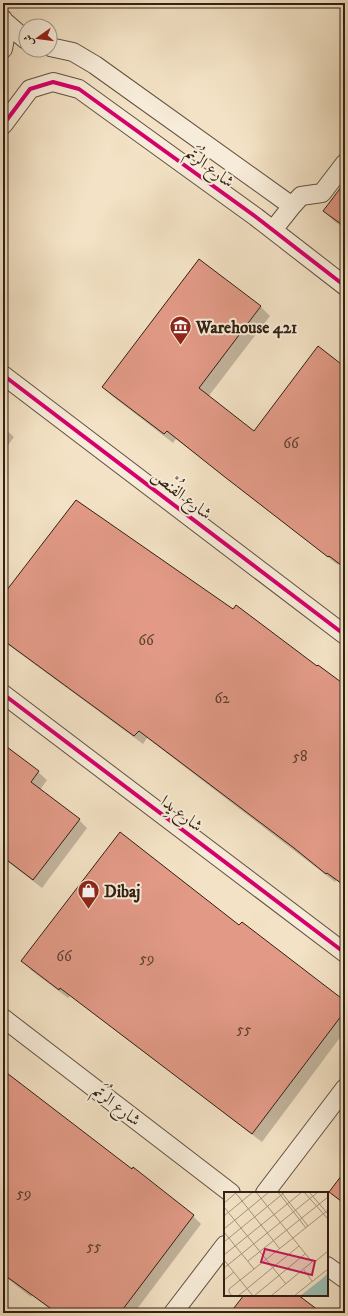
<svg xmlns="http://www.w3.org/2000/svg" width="348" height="1316" font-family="'IM FELL DW Pica',Amiri,serif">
  <rect width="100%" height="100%" fill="#f3e2c5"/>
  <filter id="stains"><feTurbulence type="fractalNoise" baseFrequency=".005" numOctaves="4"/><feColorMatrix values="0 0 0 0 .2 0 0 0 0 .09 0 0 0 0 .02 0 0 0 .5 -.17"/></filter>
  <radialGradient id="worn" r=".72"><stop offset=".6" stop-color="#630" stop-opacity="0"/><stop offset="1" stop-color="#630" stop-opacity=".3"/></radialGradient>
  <path fill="#0003" d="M 345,183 L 345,229 L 334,221 L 324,211 Z
    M 199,260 L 261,307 L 270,316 L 208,397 L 254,432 L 345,368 L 345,569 L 338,564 L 338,565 L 176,439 L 173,443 L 112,396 L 103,387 Z
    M 3,427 L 14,437 L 3,452 Z
    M 3,596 L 317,668 L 345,686 L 345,887 L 336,880 L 335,882 L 147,738 L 143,744 L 3,641 Z
    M 3,746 L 38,772 L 47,780 L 40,790 L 79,820 L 87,828 L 42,888 L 3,858 Z
    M 239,926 L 345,1002 L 345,1031 L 262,1142 L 70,996 L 68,998 L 31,970 L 23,961 Z
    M 3,1071 L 193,1216 L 201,1224 L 134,1313 L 55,1313 L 32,1295 L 31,1297 L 3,1275 Z"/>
  <path fill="#e29a87" stroke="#322113" d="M 345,182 L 345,227 L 323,211 Z
    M 199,259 L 261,306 L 199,388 L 254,431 L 318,346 L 345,367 L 345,568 L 329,556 L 328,557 L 221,474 L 167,431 L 164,434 L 102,387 Z
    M 76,500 L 233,609 L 236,605 L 317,666 L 318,665 L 345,685 L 345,886 L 327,873 L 326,874 L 294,848 L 139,731 L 134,736 L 3,640 L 3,595 Z
    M 3,744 L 39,771 L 31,782 L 80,819 L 33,880 L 3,857 Z
    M 120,832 L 239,925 L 242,922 L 345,1001 L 345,1011 L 252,1134 L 60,988 L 59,990 L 21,961 Z
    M 3,1070 L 132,1169 L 133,1167 L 194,1215 L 120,1313 L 57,1313 L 3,1274 Z
    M 345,1171 L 345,1204 L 329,1192 Z
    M 244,1295 L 298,1295 L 322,1313 L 230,1313 Z"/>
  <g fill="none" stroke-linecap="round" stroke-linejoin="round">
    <defs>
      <path id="minor" d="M 3,19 L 6,33 L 3,49
        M 4,21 L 26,40
        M 50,47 L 73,52 L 95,65 L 292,206
        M 3,125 L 30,89 L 53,82 L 79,89 L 256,217 L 345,286
        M 273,230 L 292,206 L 301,196 L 322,193 L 345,163
        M 3,375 L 345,635
        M 3,694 L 345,953
        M 3,1018 L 231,1193
        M 265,1193 L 345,1088
        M 327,1266 L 345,1279
        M 173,1313 L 225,1245"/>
    </defs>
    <use href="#minor" stroke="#625140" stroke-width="20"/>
    <use href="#minor" stroke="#f7ecd9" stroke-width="18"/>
    <defs>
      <path id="cycleway" d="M 3,125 L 30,89 L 53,82 L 79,89 L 256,217 L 345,286
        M 3,375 L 345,635
        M 3,694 L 345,953"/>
    </defs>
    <use href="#cycleway" stroke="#f7ecd9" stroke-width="6"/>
    <use href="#cycleway" stroke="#d6006c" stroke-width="4"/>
  </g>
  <defs>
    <symbol id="museum-pin" viewBox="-11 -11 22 30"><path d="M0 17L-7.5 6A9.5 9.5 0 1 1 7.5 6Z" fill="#8f2418" stroke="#f7ecd9"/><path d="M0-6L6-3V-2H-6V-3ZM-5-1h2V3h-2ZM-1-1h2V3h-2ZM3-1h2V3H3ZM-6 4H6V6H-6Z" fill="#fff"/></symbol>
    <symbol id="shop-pin" viewBox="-11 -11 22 30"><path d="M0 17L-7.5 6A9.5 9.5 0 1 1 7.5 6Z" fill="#8f2418" stroke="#f7ecd9"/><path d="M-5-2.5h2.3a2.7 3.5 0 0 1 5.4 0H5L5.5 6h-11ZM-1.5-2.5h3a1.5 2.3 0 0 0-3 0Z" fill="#fff"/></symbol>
  </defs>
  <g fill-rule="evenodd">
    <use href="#museum-pin" x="168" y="314" width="25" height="34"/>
    <use href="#shop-pin" x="76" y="878" width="25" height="34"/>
  </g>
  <g text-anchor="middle" stroke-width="4" stroke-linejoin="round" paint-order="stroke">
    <g font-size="15" fill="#5e3f30">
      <text x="291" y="448">66</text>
      <text x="146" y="645">66</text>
      <text x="222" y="703">62</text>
      <text x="300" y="761">58</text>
      <text x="64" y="961">66</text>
      <text x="147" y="963">59</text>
      <text x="244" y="1034">55</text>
      <text x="24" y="1198">59</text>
      <text x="94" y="1251">55</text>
    </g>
    <g font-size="17" fill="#322113" stroke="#f7ecd9">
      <text transform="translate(210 167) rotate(36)" y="6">شارع الرُتَم</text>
      <text transform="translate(182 494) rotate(37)" y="6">شارع الفُنْص</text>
      <text transform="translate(182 813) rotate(37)" y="6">شارع يِدا</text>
      <text transform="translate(117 1105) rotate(37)" y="6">شارع الرُتَم</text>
    </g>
    <g font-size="17" font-weight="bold" fill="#322113" stroke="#f7ecd9" text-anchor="start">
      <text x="196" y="333">Warehouse 421</text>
      <text x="104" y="897">Dibaj</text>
    </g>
  </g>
  <g transform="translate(224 1192)">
    <rect width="104" height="104" fill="#f3e2c5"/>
    <path d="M 104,81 L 104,104 L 76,104 L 99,86 Z" fill="#9bbeb3"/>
    <path fill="none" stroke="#a6957e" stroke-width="1" d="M 11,0 L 56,57M 32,0 L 88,70 L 47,104M 54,0 L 82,36M 57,0 L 84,34M 80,0 L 104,27M 85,0 L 104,22M 0,11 L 13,0M 0,15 L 62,92M 0,24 L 29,0M 0,37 L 45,0M 0,40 L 30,77M 0,50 L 61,0M 0,63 L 78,0M 0,68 L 29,104M 24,69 L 104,5M 92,69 L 104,59M 0,76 L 94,0M 80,78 L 88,89M 0,88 L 10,80M 8,104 L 5,100 L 5,97 L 104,18M 14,104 L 75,54M 30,104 L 81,62M 70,104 L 104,77"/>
    <path fill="#c2185b" fill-opacity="0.15" stroke="#c2185b" stroke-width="2" d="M 41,57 L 91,69 L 88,83 L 37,70 Z"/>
    <rect width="104" height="104" fill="none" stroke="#322113" stroke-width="2"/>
  </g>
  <rect width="348" height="1316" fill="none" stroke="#f3e2c5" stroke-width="16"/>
  <rect x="4" y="4" width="340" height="1308" fill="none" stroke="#322113" stroke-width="2"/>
  <rect x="8" y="8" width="332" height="1300" fill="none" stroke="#322113"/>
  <g transform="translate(38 38) rotate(256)"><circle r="19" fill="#f7ecd9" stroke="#a89b8a"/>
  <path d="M0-3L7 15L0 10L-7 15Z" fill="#8f2418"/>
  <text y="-6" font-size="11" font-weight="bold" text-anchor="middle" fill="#322113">ش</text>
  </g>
  <rect width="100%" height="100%" filter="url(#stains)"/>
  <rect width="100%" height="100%" fill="url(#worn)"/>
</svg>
